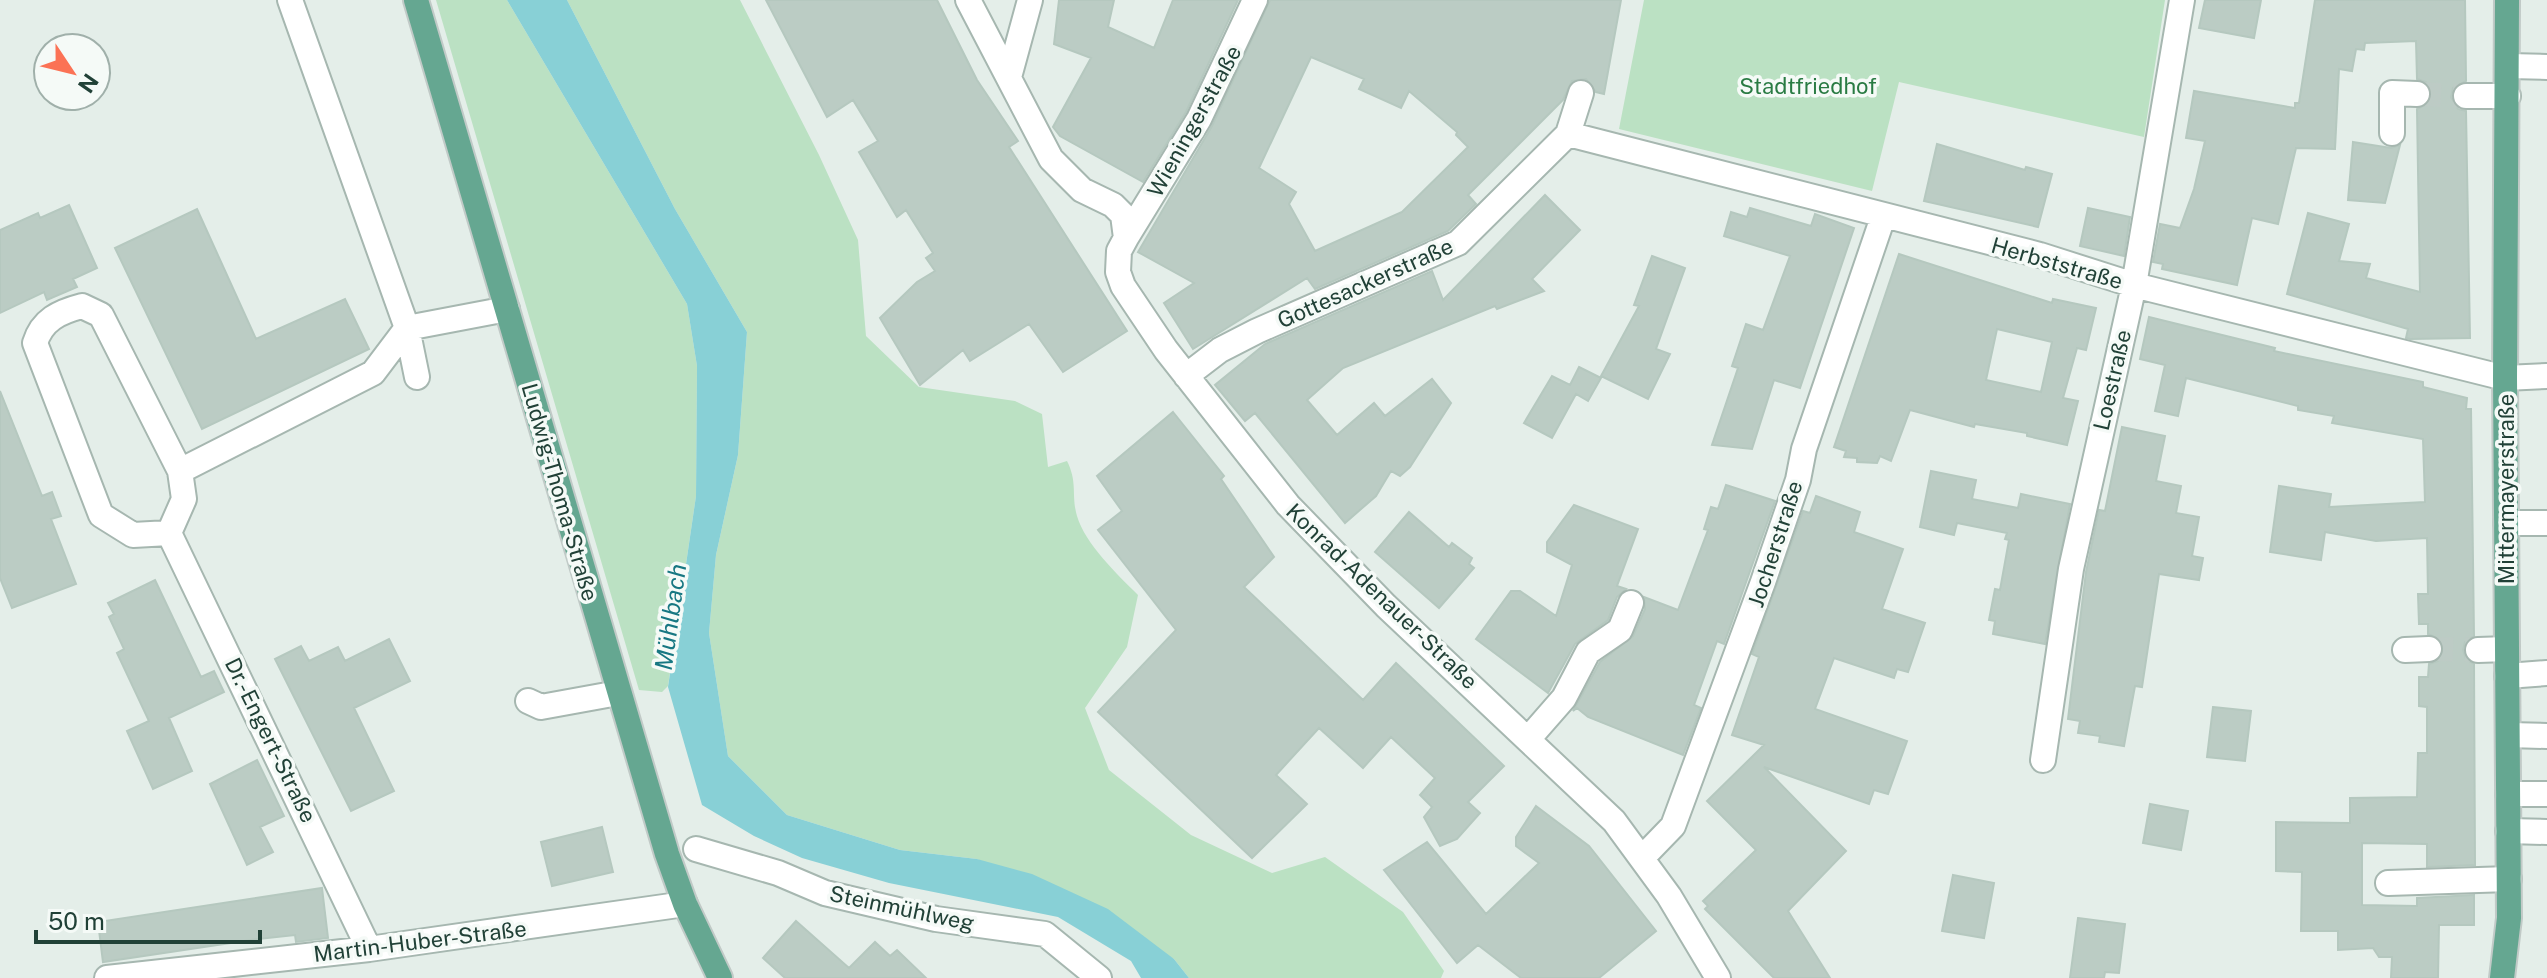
<svg xmlns="http://www.w3.org/2000/svg" width="2547" height="978" font-family="'Public Sans',sans-serif">
  <rect width="100%" height="100%" fill="#e4eee9"/>
  <path fill="#bbe1c3" d="M 436,0 L 507,0 L 687,304 L 697,366 L 696,496 L 668,686 L 662,692 L 639,690 Z
    M 567,0 L 740,0 L 819,155 L 858,240 L 866,336 L 919,387 L 1015,401 L 1042,414 L 1048,467 L 1067,461 C 1078,483 1071,495 1077,516 C 1085,544 1118,575 1138,595 L 1127,647 L 1085,708 L 1109,770 L 1191,835 L 1272,873 L 1325,857 L 1403,912 L 1444,971 L 1441,978 L 1189,978 L 1174,959 L 977,859 L 900,850 L 787,815 L 728,756 L 709,633 L 716,555 L 738,455 L 747,332 L 675,209 Z
    M 1644,0 L 2165,0 L 2144,137 L 1899,82 L 1872,191 L 1619,129 Z"/>
  <path fill="#88d0d6" d="M 507,0 L 567,0 L 675,209 L 747,332 L 738,455 L 716,555 L 709,633 L 728,756 L 787,815 L 900,850 L 977,859 L 1032,874 L 1108,909 L 1174,959 L 1189,978 L 1141,978 L 1131,961 L 1058,917 L 889,883 L 802,858 L 754,836 L 702,805 L 668,687 L 696,496 L 697,366 L 687,304 Z"/>
  <path fill="#bbccc4" stroke="#b5c8bf" stroke-width="2" fill-rule="evenodd" d="M 766,0 L 937,0 L 977,80 L 1018,141 L 1009,147 L 1127,331 L 1063,372 L 1029,324 L 970,361 L 963,350 L 920,385 L 880,318 L 917,282 L 935,271 L 926,258 L 933,253 L 906,210 L 897,217 L 859,152 L 878,141 L 853,100 L 827,117 Z
    M 1059,0 L 1114,0 L 1108,27 L 1154,48 L 1173,0 L 1238,0 L 1186,112 L 1143,182 L 1060,136 L 1053,127 L 1091,58 L 1054,44 Z
    M 1270,0 L 1621,0 L 1604,94 L 1596,92 L 1586,79 L 1572,81 L 1563,100 L 1468,195 L 1476,204 L 1448,231 L 1315,289 L 1307,278 L 1193,349 L 1164,303 L 1194,283 L 1138,252 L 1212,126 ZM 1311,57 L 1364,79 L 1359,89 L 1401,108 L 1409,91 L 1457,132 L 1456,135 L 1468,147 L 1402,212 L 1315,251 L 1289,204 L 1296,192 L 1259,168 Z
    M 2205,0 L 2261,0 L 2254,38 L 2199,28 Z
    M 2315,0 L 2465,0 L 2466,81 L 2453,88 L 2451,97 L 2458,109 L 2466,111 L 2470,338 L 2410,339 L 2406,338 L 2408,329 L 2287,294 L 2308,213 L 2349,224 L 2339,261 L 2370,264 L 2366,278 L 2420,292 L 2417,109 L 2429,103 L 2432,94 L 2426,82 L 2417,79 L 2416,41 L 2365,43 L 2364,50 L 2356,49 L 2352,71 L 2339,69 L 2335,149 L 2296,148 L 2278,224 L 2252,218 L 2237,285 L 2162,269 L 2163,264 L 2153,262 L 2160,224 L 2180,228 L 2194,189 L 2205,141 L 2186,138 L 2194,91 L 2295,108 L 2295,103 L 2299,103 Z
    M 2353,142 L 2391,148 L 2400,145 L 2385,203 L 2348,200 Z
    M 1937,144 L 2025,170 L 2026,167 L 2052,174 L 2038,227 L 1924,201 Z
    M 1545,195 L 1580,230 L 1532,279 L 1544,291 L 1497,309 L 1495,306 L 1343,368 L 1307,400 L 1337,435 L 1374,403 L 1385,416 L 1432,379 L 1451,403 L 1410,467 L 1400,476 L 1391,471 L 1376,496 L 1345,523 L 1255,413 L 1245,421 L 1215,385 L 1265,344 L 1432,271 L 1443,300 Z
    M 69,205 L 97,268 L 73,279 L 77,287 L 47,300 L 44,292 L 0,313 L 0,230 L 38,213 L 40,218 Z
    M 1750,208 L 1811,226 L 1815,214 L 1854,228 L 1800,388 L 1774,380 L 1752,449 L 1712,445 L 1738,368 L 1732,366 L 1746,324 L 1763,330 L 1790,256 L 1724,236 L 1731,212 L 1747,217 Z
    M 2088,208 L 2130,217 L 2124,256 L 2080,246 Z
    M 197,209 L 256,339 L 345,299 L 369,349 L 202,429 L 115,248 Z
    M 1899,254 L 2052,303 L 2053,299 L 2096,308 L 2086,350 L 2077,348 L 2063,398 L 2078,401 L 2067,445 L 2027,436 L 2027,433 L 1975,424 L 1974,427 L 1910,410 L 1891,461 L 1880,456 L 1877,463 L 1857,462 L 1857,458 L 1844,457 L 1846,451 L 1834,447 ZM 1997,329 L 2052,342 L 2041,392 L 1986,380 Z
    M 1652,256 L 1685,268 L 1656,349 L 1670,354 L 1648,399 L 1601,376 L 1639,306 L 1634,305 Z
    M 2149,317 L 2275,348 L 2274,351 L 2423,382 L 2423,387 L 2467,398 L 2466,409 L 2471,409 L 2474,636 L 2465,642 L 2463,650 L 2466,659 L 2474,664 L 2475,865 L 2427,867 L 2427,844 L 2362,843 L 2362,905 L 2417,906 L 2417,898 L 2474,895 L 2474,925 L 2439,925 L 2438,978 L 2391,978 L 2392,957 L 2379,957 L 2373,948 L 2338,950 L 2338,931 L 2301,931 L 2302,872 L 2276,871 L 2276,822 L 2350,823 L 2350,798 L 2417,797 L 2418,753 L 2427,753 L 2427,707 L 2419,706 L 2419,677 L 2428,677 L 2429,664 L 2438,661 L 2444,649 L 2441,640 L 2428,634 L 2428,624 L 2419,624 L 2418,594 L 2428,594 L 2427,538 L 2376,541 L 2325,532 L 2321,560 L 2270,552 L 2279,486 L 2331,494 L 2329,507 L 2425,502 L 2423,439 L 2332,423 L 2334,416 L 2298,410 L 2298,406 L 2186,378 L 2178,416 L 2155,411 L 2165,365 L 2140,359 Z
    M 1579,367 L 1601,378 L 1588,401 L 1576,394 L 1552,438 L 1524,423 L 1552,376 L 1570,385 Z
    M 0,391 L 42,496 L 52,492 L 61,516 L 51,519 L 76,584 L 12,608 L 0,578 Z
    M 1173,412 L 1224,476 L 1221,479 L 1274,557 L 1244,587 L 1363,700 L 1396,663 L 1504,766 L 1468,802 L 1480,813 L 1457,839 L 1440,846 L 1424,817 L 1432,807 L 1420,795 L 1435,778 L 1391,737 L 1363,768 L 1319,728 L 1276,775 L 1307,804 L 1252,858 L 1098,712 L 1176,630 L 1098,530 L 1122,511 L 1097,476 Z
    M 2122,427 L 2165,436 L 2156,481 L 2181,486 L 2176,513 L 2199,517 L 2192,556 L 2203,558 L 2199,580 L 2159,574 L 2142,687 L 2135,686 L 2124,746 L 2099,742 L 2100,736 L 2078,733 L 2080,721 L 2068,719 L 2086,572 L 2099,510 L 2105,511 Z
    M 1931,471 L 1976,480 L 1972,499 L 2018,508 L 2021,494 L 2070,504 L 2045,644 L 1993,634 L 1995,621 L 1989,620 L 1995,589 L 2000,590 L 2009,540 L 2005,539 L 2007,533 L 1957,523 L 1954,535 L 1920,527 Z
    M 1726,485 L 1775,501 L 1724,644 L 1717,641 L 1694,705 L 1701,708 L 1683,755 L 1588,717 L 1577,708 L 1573,711 L 1600,662 L 1633,636 L 1645,609 L 1644,597 L 1678,610 L 1708,530 L 1704,529 L 1711,507 L 1718,509 Z
    M 1816,496 L 1860,512 L 1854,532 L 1903,549 L 1882,609 L 1925,623 L 1908,672 L 1897,669 L 1894,678 L 1834,658 L 1815,709 L 1907,741 L 1888,794 L 1874,790 L 1869,804 L 1764,767 L 1846,851 L 1788,911 L 1830,978 L 1774,978 L 1705,909 L 1708,906 L 1703,901 L 1756,850 L 1707,801 L 1764,745 L 1732,735 L 1759,657 L 1752,654 L 1803,511 L 1810,513 Z
    M 1574,505 L 1638,529 L 1617,586 L 1626,589 L 1617,597 L 1608,620 L 1575,644 L 1548,693 L 1476,639 L 1511,591 L 1520,591 L 1556,616 L 1572,565 L 1547,552 L 1547,542 Z
    M 1409,512 L 1449,547 L 1452,543 L 1472,558 L 1469,564 L 1474,568 L 1439,608 L 1375,552 Z
    M 155,580 L 201,677 L 214,671 L 224,692 L 169,718 L 192,771 L 153,789 L 127,731 L 149,721 L 117,653 L 124,649 L 109,617 L 114,614 L 108,603 Z
    M 389,639 L 410,681 L 354,708 L 394,791 L 351,811 L 275,659 L 301,646 L 309,661 L 338,647 L 345,661 Z
    M 2213,707 L 2251,711 L 2245,761 L 2207,757 Z
    M 257,760 L 284,816 L 260,827 L 273,852 L 247,865 L 210,784 Z
    M 2150,804 L 2188,811 L 2181,850 L 2143,843 Z
    M 1536,806 L 1589,846 L 1656,931 L 1599,978 L 1521,978 L 1478,945 L 1457,963 L 1384,870 L 1427,842 L 1486,914 L 1539,863 L 1516,846 L 1516,837 Z
    M 602,827 L 613,872 L 552,886 L 541,842 Z
    M 1953,875 L 1994,883 L 1984,938 L 1942,931 Z
    M 322,888 L 328,938 L 296,942 L 295,935 L 258,939 L 103,962 L 98,922 Z
    M 2078,918 L 2125,924 L 2119,973 L 2105,972 L 2104,978 L 2070,978 Z
    M 796,921 L 849,968 L 875,942 L 890,956 L 897,950 L 926,978 L 785,978 L 763,958 Z"/>
  <g fill="none" stroke-linecap="round" stroke-linejoin="round">
    <path stroke="#bdcbc5" stroke-width="24" stroke-dasharray="24 12" stroke-linecap="butt" d="M 2417,94 L 2466,96
      M 2429,649 L 2478,650"/>
    <defs>
      <path id="minor" d="M 290,0 L 407,328 L 417,377
        M 968,0 L 1051,159 L 1082,190 L 1113,205 L 1123,215 L 1126,238 L 1119,251 L 1118,272 L 1123,286 L 1166,350 L 1288,505 L 1386,606 L 1614,821 L 1669,896 L 1718,978
        M 2509,66 L 2547,67
        M 1009,77 L 1030,0
        M 2466,96 L 2508,96
        M 2392,133 L 2392,93 L 2417,94
        M 1568,134 L 1581,93
        M 1126,238 L 1199,119 L 1255,0
        M 82,306 L 101,315 L 180,471 L 184,499 L 169,533 L 133,535 L 101,515 L 35,343 C 42,320 59,312 82,306 Z
        M 1186,376 L 1220,350 L 1257,331 L 1458,243 L 1568,134 L 2040,255 L 2134,285 L 2377,346 L 2505,378 L 2547,376
        M 180,471 L 373,373 L 407,328 L 507,309
        M 2506,523 L 2547,523
        M 169,533 L 369,949
        M 2405,650 L 2429,649
        M 2478,650 L 2507,649
        M 2507,676 L 2547,673
        M 528,701 L 541,707 L 618,693
        M 2508,735 L 2547,736
        M 1529,738 L 1564,698 L 1588,652 L 1620,630 L 1631,603
        M 2043,760 L 2071,569 L 2134,285 L 2182,0
        M 2508,794 L 2547,794
        M 2508,831 L 2547,832
        M 696,849 L 778,873 L 825,893 L 936,919 L 1045,934 L 1099,978
        M 1642,858 L 1673,826 L 1763,582 L 1798,480 L 1804,449 L 1883,217
        M 2388,883 L 2509,879
        M 107,978 L 369,949 L 685,904"/>
      <path id="major" d="M 416,0 L 667,854 L 685,904 L 720,978
        M 2502,978 L 2509,918 L 2505,378 L 2507,0"/>
    </defs>
    <use href="#minor" stroke="#a6b7b0" stroke-width="28"/>
    <use href="#major" stroke="#c1cac7" stroke-width="28"/>
    <use href="#minor" stroke="#fff" stroke-width="24"/>
    <use href="#major" stroke="#65a791" stroke-width="24"/>
  </g>
  <g text-anchor="middle" stroke-width="7" stroke-linejoin="round" paint-order="stroke">
    <g font-size="22" fill="#297b43" stroke="#f5faf7">
      <text x="1808" y="94">Stadtfriedhof</text>
    </g>
    <g font-size="22" fill="#214137" stroke="#f5faf7">
      <text transform="translate(1194 121) rotate(-61)" y="8">Wieningerstraße</text>
      <text transform="translate(2057 263) rotate(16)" y="8">Herbststraße</text>
      <text transform="translate(1365 283) rotate(-24)" y="8">Gottesackerstraße</text>
      <text transform="translate(2112 380) rotate(-77)" y="8">Loestraße</text>
      <text transform="translate(2506 489) rotate(-90)" y="8">Mittermayerstraße</text>
      <text transform="translate(560 492) rotate(74)" y="8">Ludwig-Thoma-Straße</text>
      <text transform="translate(1775 544) rotate(-72)" y="8">Jocherstraße</text>
      <text transform="translate(1382 596) rotate(44)" y="8">Konrad-Adenauer-Straße</text>
      <text transform="translate(271 740) rotate(64)" y="8">Dr.-Engert-Straße</text>
      <text transform="translate(902 908) rotate(12)" y="8">Steinmühlweg</text>
      <text transform="translate(420 941) rotate(-7)" y="8">Martin-Huber-Straße</text>
    </g>
    <g font-size="24" font-style="italic" fill="#177782" stroke="#f5faf7">
      <text transform="translate(671 617) rotate(-82)" y="8">Mühlbach</text>
    </g>
  </g>
  <g transform="translate(72 72) rotate(125)"><circle r="38" fill="#f5faf7" stroke="#a0b0aa" stroke-width="2"/>
  <path d="M0-6L14 30L0 20L-14 30Z" fill="#fb7255"/>
  <text y="-12" font-size="22" font-weight="bold" text-anchor="middle" fill="#214137">N</text>
  </g>
  <path d="M36 930v12h224v-12" fill="none" stroke="#214137" stroke-width="4"/>
  <text x="48" y="930" font-size="24" fill="#214137" stroke="#f5faf7" stroke-width="6" paint-order="stroke">50 m</text>
</svg>
